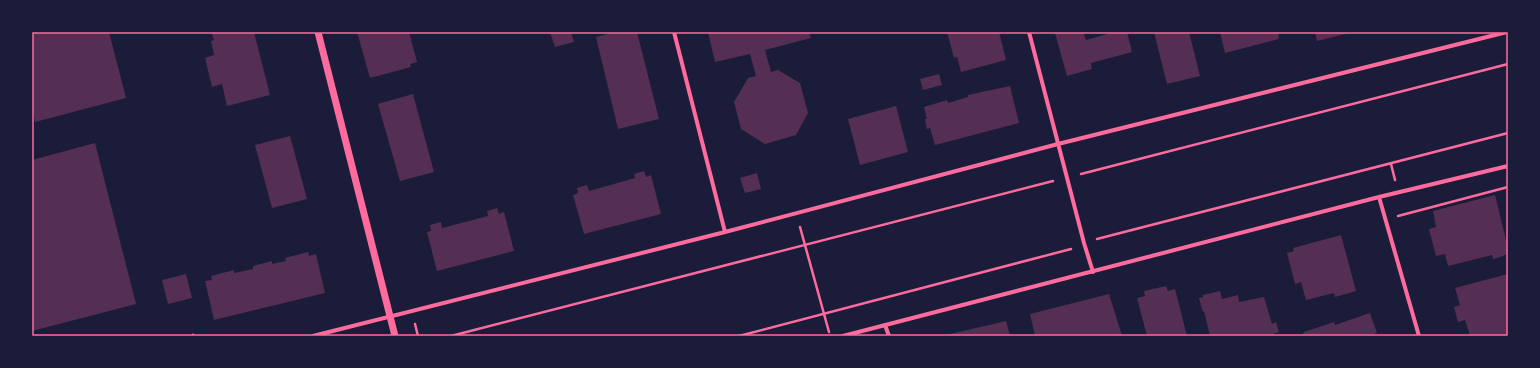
<svg xmlns="http://www.w3.org/2000/svg" width="1540" height="368" font-family="Overpass,sans-serif">
  <rect width="100%" height="100%" fill="#1b1b3a"/>
  <path fill="#542f53" d="M 35,32 L 109,32 L 126,98 L 35,122 L 32,109 L 32,33 Z
    M 211,32 L 254,32 L 270,95 L 227,106 L 222,84 L 212,87 L 205,58 L 214,55 L 211,41 L 214,40 Z
    M 357,32 L 409,32 L 417,62 L 410,64 L 411,67 L 370,78 Z
    M 550,32 L 571,32 L 574,42 L 555,47 Z
    M 615,32 L 637,32 L 659,119 L 618,129 L 596,37 Z
    M 708,32 L 809,32 L 811,38 L 765,50 L 771,72 L 778,70 L 800,83 L 808,113 L 796,135 L 765,144 L 741,129 L 734,102 L 748,78 L 756,76 L 750,54 L 715,62 Z
    M 947,32 L 999,32 L 1006,60 L 961,72 L 957,57 L 954,58 Z
    M 1058,32 L 1083,32 L 1086,40 L 1115,32 L 1127,32 L 1132,52 L 1091,63 L 1092,69 L 1067,76 L 1055,33 Z
    M 1154,32 L 1189,32 L 1200,76 L 1167,84 Z
    M 1220,32 L 1278,32 L 1279,39 L 1225,53 Z
    M 1315,32 L 1349,32 L 1349,33 L 1317,41 Z
    M 939,74 L 942,85 L 923,90 L 920,79 Z
    M 1010,86 L 1019,123 L 935,145 L 930,128 L 927,129 L 925,119 L 927,119 L 924,107 L 947,100 L 948,103 L 968,97 L 968,95 Z
    M 413,94 L 434,172 L 400,181 L 378,104 Z
    M 896,106 L 908,152 L 860,165 L 848,119 Z
    M 290,136 L 307,199 L 272,208 L 255,145 Z
    M 95,143 L 136,304 L 32,331 L 32,160 Z
    M 644,171 L 646,177 L 651,175 L 661,214 L 584,234 L 573,195 L 578,193 L 577,188 L 587,185 L 589,191 L 635,178 L 634,174 Z
    M 757,173 L 761,189 L 745,193 L 740,178 Z
    M 1495,195 L 1508,248 L 1508,253 L 1503,256 L 1493,259 L 1492,255 L 1448,266 L 1445,254 L 1436,256 L 1429,229 L 1436,227 L 1433,211 Z
    M 497,208 L 499,214 L 504,212 L 514,251 L 437,271 L 427,232 L 431,231 L 430,225 L 441,222 L 442,228 L 488,216 L 487,211 Z
    M 1341,235 L 1356,291 L 1335,297 L 1334,293 L 1306,300 L 1301,282 L 1295,284 L 1287,253 L 1294,251 L 1293,248 Z
    M 308,252 L 309,256 L 316,254 L 325,293 L 214,320 L 205,281 L 212,280 L 211,276 L 234,270 L 234,273 L 239,272 L 253,269 L 253,266 L 272,261 L 272,264 L 286,261 L 285,258 Z
    M 186,274 L 192,298 L 168,304 L 162,280 Z
    M 1508,274 L 1508,336 L 1470,336 L 1465,320 L 1458,322 L 1454,307 L 1460,305 L 1455,288 Z
    M 1166,286 L 1168,291 L 1175,289 L 1187,336 L 1147,336 L 1137,298 L 1145,296 L 1144,291 Z
    M 1220,291 L 1222,299 L 1238,295 L 1239,302 L 1264,297 L 1272,324 L 1276,322 L 1279,332 L 1273,334 L 1273,336 L 1210,336 L 1204,311 L 1203,312 L 1199,298 L 1203,297 L 1203,295 Z
    M 1109,294 L 1122,336 L 1035,336 L 1030,314 Z
    M 1370,313 L 1377,333 L 1369,336 L 1302,336 L 1304,332 L 1334,322 L 1335,325 Z
    M 1006,321 L 1010,336 L 946,336 L 946,335 Z"/>
  <g fill="none" stroke-linecap="round" stroke-linejoin="round">
    <path stroke="#ff6b9d" stroke-width="2.5" d="M 1391,164 L 1395,180
      M 1081,174 L 1508,64
      M 1398,216 L 1508,187
      M 800,227 L 829,332
      M 1097,239 L 1508,133
      M 415,324 L 418,336
      M 451,336 L 1053,181
      M 739,336 L 1071,249"/>
    <path stroke="#ff6b9d" stroke-width="3" d="M 193,335 L 193,336"/>
    <path stroke="#ff6b9d" stroke-width="4" d="M 674,32 L 725,232
      M 1029,32 L 1084,243 L 1093,272
      M 1379,197 L 1419,336
      M 885,325 L 889,336
      M 313,336 L 725,232 L 1058,144 L 1507,32
      M 843,336 L 1379,197 L 1508,166"/>
    <path stroke="#ff6b9d" stroke-width="7" d="M 318,32 L 395,336"/>
  </g>
  <rect width="1540" height="368" fill="none" stroke="#1b1b3a" stroke-width="66"/>
  <rect x="33" y="33" width="1474" height="302" fill="none" stroke="#ff6b9d" stroke-width="1.5"/>
</svg>
